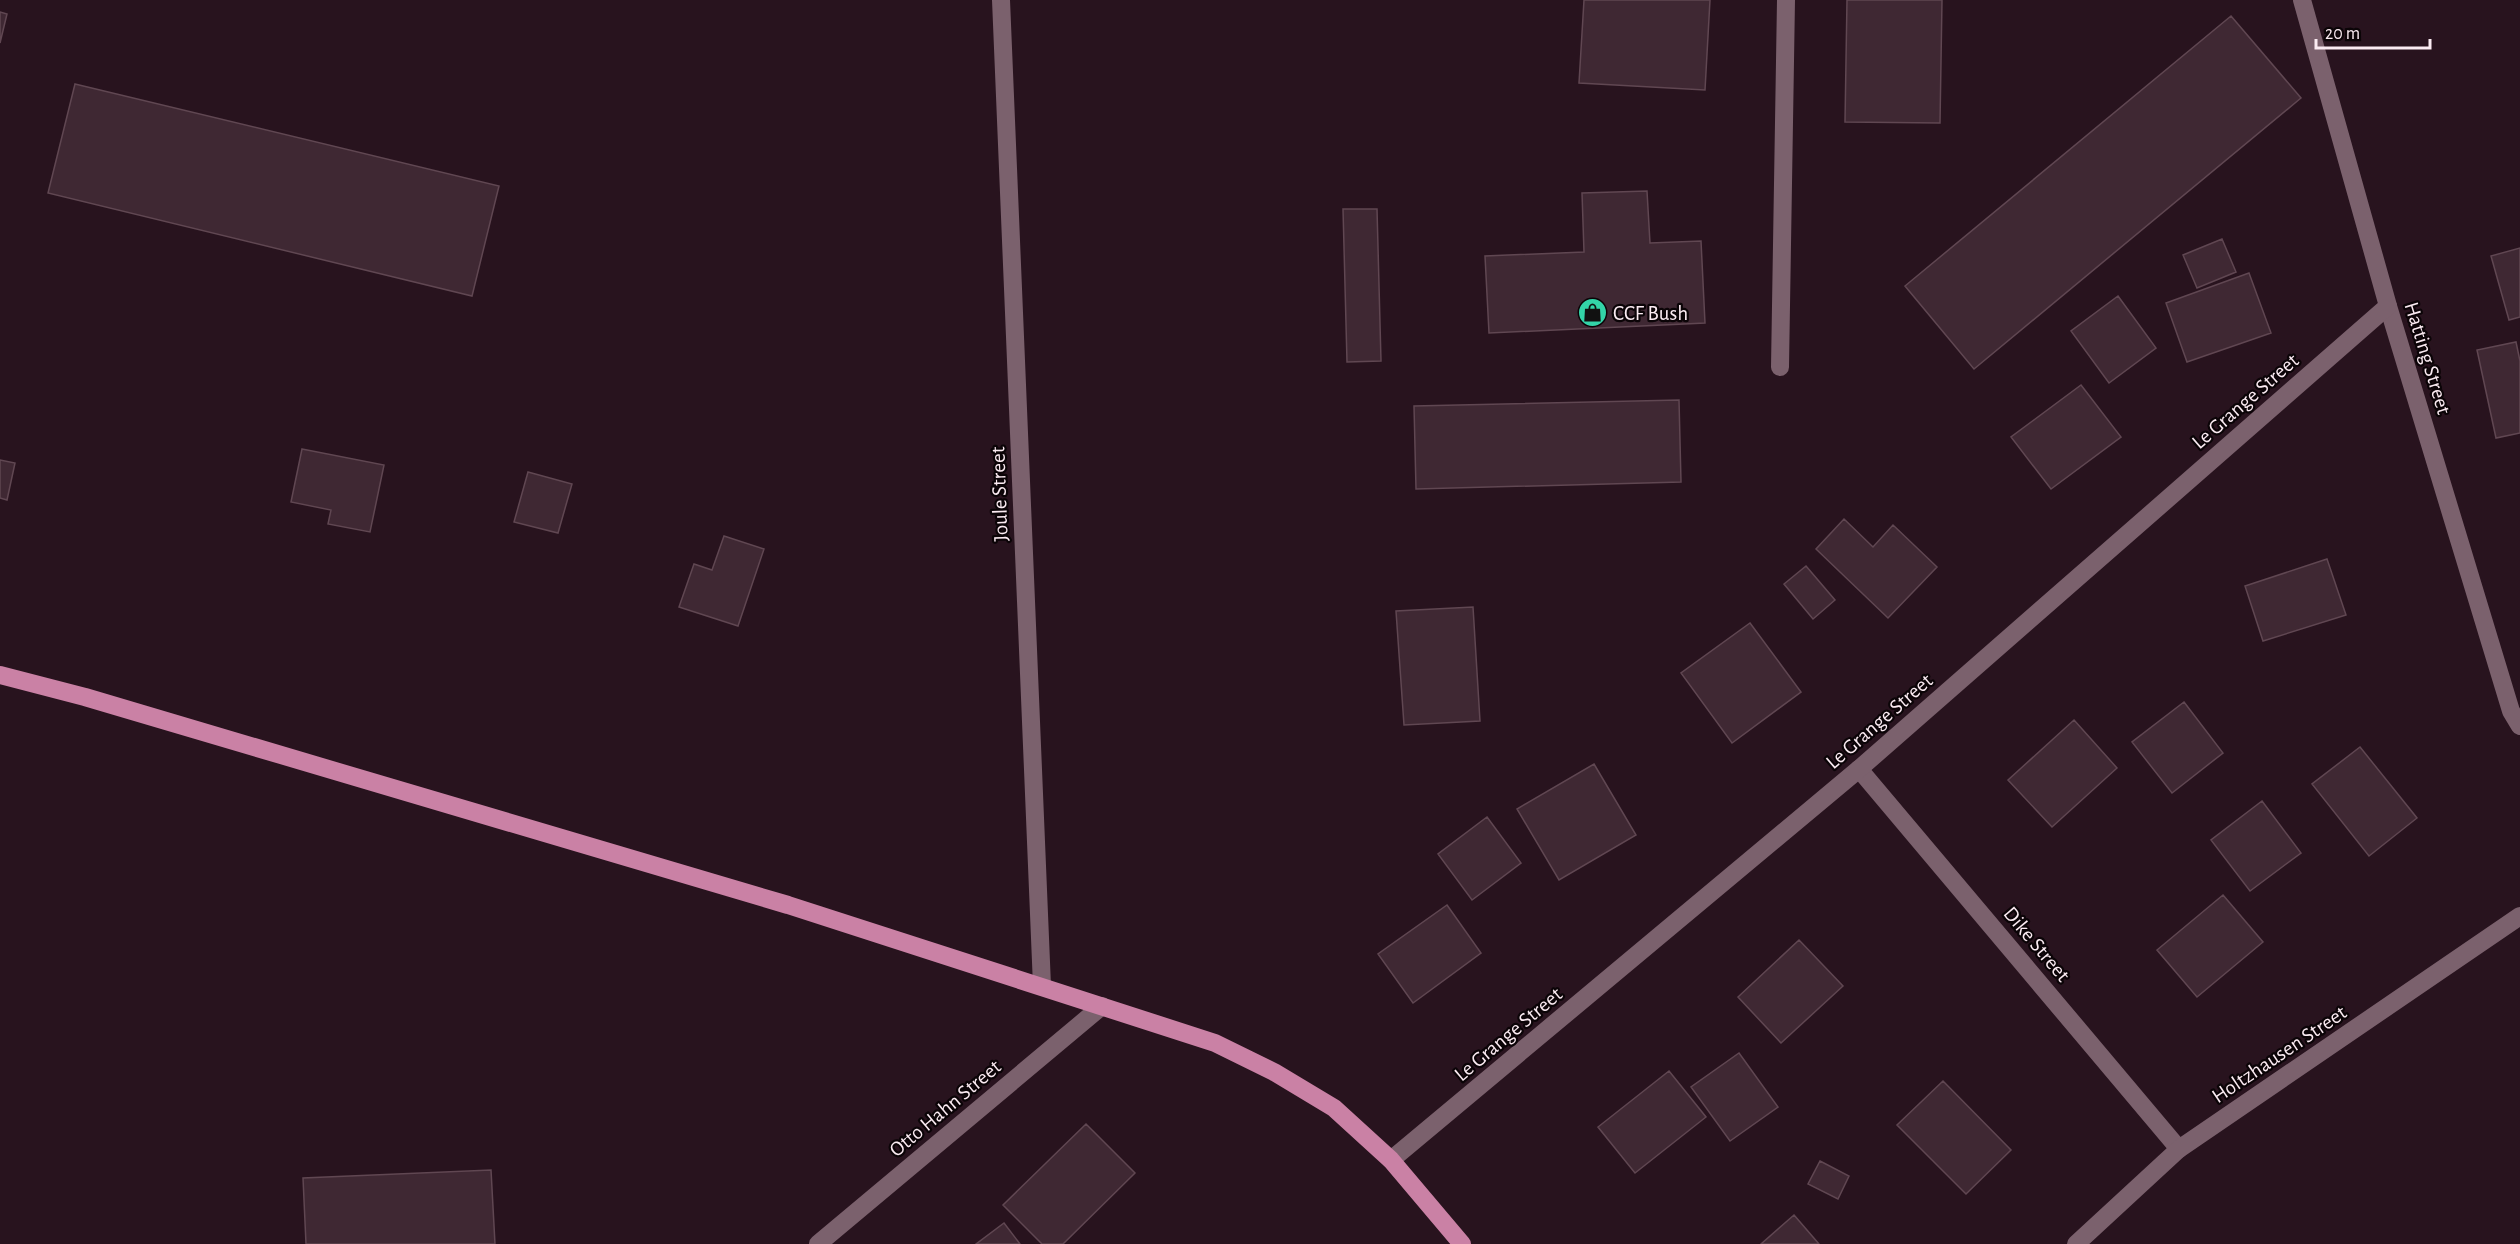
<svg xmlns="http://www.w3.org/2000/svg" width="2520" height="1244" font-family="'Alegreya Sans',sans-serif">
  <rect width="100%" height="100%" fill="#28131e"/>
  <path fill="#3f2833" stroke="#604752" stroke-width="1.5" d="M 1584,0 L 1710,0 L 1705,90 L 1579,83 Z
    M 1847,0 L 1942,0 L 1940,123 L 1845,122 Z
    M 0,12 L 7,14 L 0,43 Z
    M 2231,16 L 2301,98 L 1974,369 L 1905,286 Z
    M 75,84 L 499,186 L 472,296 L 48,193 Z
    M 1647,191 L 1650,243 L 1701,241 L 1705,323 L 1489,333 L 1485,256 L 1584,252 L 1582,193 Z
    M 1343,209 L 1377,209 L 1381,361 L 1347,362 Z
    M 2222,239 L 2236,272 L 2197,288 L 2183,255 Z
    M 2520,248 L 2520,317 L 2509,320 L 2491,256 Z
    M 2249,273 L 2271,333 L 2187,362 L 2166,303 Z
    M 2118,296 L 2156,348 L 2109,383 L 2071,331 Z
    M 2516,342 L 2520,361 L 2520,433 L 2496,438 L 2477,350 Z
    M 2081,385 L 2121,437 L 2051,489 L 2011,437 Z
    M 1679,400 L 1681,482 L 1416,489 L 1414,406 Z
    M 302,449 L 384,465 L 370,532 L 328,524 L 331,510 L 291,502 Z
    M 0,460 L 15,463 L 7,500 L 0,498 Z
    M 528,472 L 572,484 L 558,533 L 514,522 Z
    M 1844,519 L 1873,547 L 1893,525 L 1937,567 L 1888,618 L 1816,549 Z
    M 724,536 L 764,549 L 738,626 L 679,607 L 694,564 L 712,570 Z
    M 2327,559 L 2346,615 L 2263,641 L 2245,586 Z
    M 1806,566 L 1835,600 L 1813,619 L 1784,584 Z
    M 1473,607 L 1480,721 L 1404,725 L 1396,611 Z
    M 1750,623 L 1801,692 L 1732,743 L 1681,673 Z
    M 2184,702 L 2223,753 L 2172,793 L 2132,742 Z
    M 2074,720 L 2117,768 L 2052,827 L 2008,780 Z
    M 2360,747 L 2417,818 L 2369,856 L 2312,784 Z
    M 1594,764 L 1636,835 L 1559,880 L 1517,809 Z
    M 2262,801 L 2301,853 L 2250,891 L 2211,840 Z
    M 1487,817 L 1521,863 L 1472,900 L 1438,854 Z
    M 2223,895 L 2263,942 L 2197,997 L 2157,950 Z
    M 1447,905 L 1481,953 L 1413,1003 L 1378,954 Z
    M 1799,940 L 1843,986 L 1781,1043 L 1738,997 Z
    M 1739,1053 L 1778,1107 L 1730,1141 L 1691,1087 Z
    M 1669,1071 L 1706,1117 L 1635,1173 L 1598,1127 Z
    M 1943,1081 L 2011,1150 L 1966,1194 L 1897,1125 Z
    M 1086,1124 L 1135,1173 L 1063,1244 L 1042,1244 L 1003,1205 Z
    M 1820,1161 L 1849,1176 L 1838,1199 L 1808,1184 Z
    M 491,1170 L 495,1244 L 306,1244 L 303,1178 Z
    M 1794,1215 L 1819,1244 L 1761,1244 Z
    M 1004,1223 L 1020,1244 L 976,1244 Z"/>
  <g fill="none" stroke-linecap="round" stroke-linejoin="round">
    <path stroke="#7b616d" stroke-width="18" d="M 2388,306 L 2511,711 L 2520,726
      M 1780,367 L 1786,0
      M 1859,769 L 2179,1149
      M 818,1244 L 1102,1006"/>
    <path stroke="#7b616d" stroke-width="18" d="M 1001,0 L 1042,986
      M 1391,1160 L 1859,769 L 2388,306 L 2302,0
      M 2076,1244 L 2179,1149 L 2520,916"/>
    <path stroke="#ca81a5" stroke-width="18" d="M 0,675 L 85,697 L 788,905 L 1215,1043 L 1274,1072 L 1334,1108 L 1391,1160 L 1462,1244"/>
  </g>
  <defs>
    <symbol id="shop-disc" viewBox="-11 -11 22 22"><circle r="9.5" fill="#33d4a8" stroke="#0b0407"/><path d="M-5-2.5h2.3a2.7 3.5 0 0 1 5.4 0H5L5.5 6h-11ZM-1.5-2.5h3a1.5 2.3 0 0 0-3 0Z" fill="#111"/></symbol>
  </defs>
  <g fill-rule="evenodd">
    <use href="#shop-disc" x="1576" y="296" width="33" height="33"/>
  </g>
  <g text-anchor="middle" stroke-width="4.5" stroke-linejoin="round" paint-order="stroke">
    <g font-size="21" fill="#fbebf2" stroke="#0b0407" text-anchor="start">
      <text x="1613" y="320">CCF Bush</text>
    </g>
    <g font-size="21" fill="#fbebf2" stroke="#0b0407">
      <text transform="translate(2428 358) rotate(73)" y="7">Hatting Street</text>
      <text transform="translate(2245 401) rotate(-41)" y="7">Le Grange Street</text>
      <text transform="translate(999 494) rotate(-92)" y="7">Joule Street</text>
      <text transform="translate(1879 721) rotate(-41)" y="7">Le Grange Street</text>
      <text transform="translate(2037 944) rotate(50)" y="7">Dike Street</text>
      <text transform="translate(1508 1034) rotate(-40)" y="7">Le Grange Street</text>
      <text transform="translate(2279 1054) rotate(-34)" y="7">Holtzhausen Street</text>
      <text transform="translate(945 1108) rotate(-40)" y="7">Otto Hahn Street</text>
    </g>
  </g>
  <path d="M2316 39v9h114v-9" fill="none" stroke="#fbebf2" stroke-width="3"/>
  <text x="2325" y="39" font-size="18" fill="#fbebf2" stroke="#0b0407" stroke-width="4.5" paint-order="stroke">20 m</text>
</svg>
